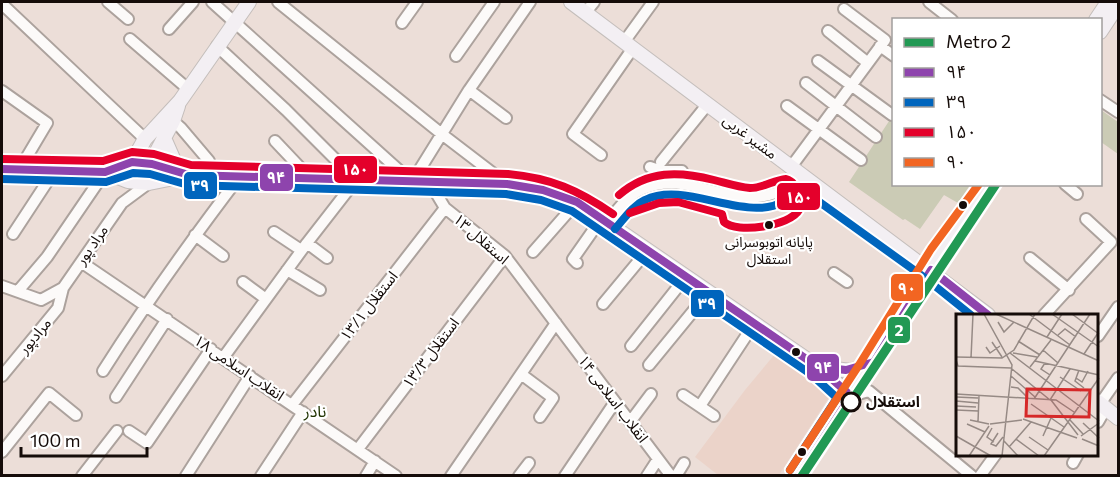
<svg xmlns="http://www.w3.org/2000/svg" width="1120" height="477" font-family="Commissioner,'Noto Sans Arabic',sans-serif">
  <rect width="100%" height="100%" fill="#ecded8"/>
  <path fill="#ebd3c9" d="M 780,348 L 835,388 L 779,475 L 718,475 L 695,457 L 745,390 Z"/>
  <path fill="#cbcbb5" d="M 1101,110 L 1118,122 L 1118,154 L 1101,142 Z
    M 893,115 L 894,184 L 970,185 L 958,203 L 944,195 L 920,229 L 905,219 L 903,220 L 849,182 Z"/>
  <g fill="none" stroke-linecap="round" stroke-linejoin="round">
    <defs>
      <path id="minor" d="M 108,2 L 128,19
        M 212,2 L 412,182 L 469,90 L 530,2
        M 278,2 L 443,135 L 507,184
        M 929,2 L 952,20
        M 2,4 L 145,139
        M 585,13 L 594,2
        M 402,23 L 417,2
        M 169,29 L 193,2
        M 828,31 L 868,63
        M 130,39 L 188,89
        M 624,42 L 653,2
        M 217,46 L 286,110 L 356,180 L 307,243 L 223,358
        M 880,46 L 894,56
        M 456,56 L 494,2
        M 818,61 L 892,115
        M 806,83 L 876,137
        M 469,90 L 506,118
        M 2,91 L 47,123 L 19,170
        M 1100,100 L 1118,112
        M 787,106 L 861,160
        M 173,121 L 181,128 L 209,161 L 210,175
        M 275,141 L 310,178
        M 601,155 L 573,134 L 633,48
        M 661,162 L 707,105
        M 650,167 L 662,171 L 682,171 L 682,185
        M 791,167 L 885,40 L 844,9
        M 430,183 L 445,208 L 505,256 L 671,476
        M 1065,184 L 1077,194
        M 607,223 C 617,210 627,196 643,189 C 687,169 731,210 775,193 C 779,192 784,191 787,187 C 791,183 795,177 798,173
        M 274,232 L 301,250
        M 13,234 L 55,170
        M 195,235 L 223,256
        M 307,243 L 327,258
        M 533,252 L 577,202
        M 1030,258 L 1069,290
        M 81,262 L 396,476
        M 577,263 L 573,259 L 601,219
        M 287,270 L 320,290
        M 834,273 L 847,282
        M 243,282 L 266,299
        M 2,286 L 41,300 L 63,288
        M 18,291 L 47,257 L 105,172
        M 603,304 L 647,251
        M 1044,315 L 1111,242 L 1086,219
        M 1098,336 L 1118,307
        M 631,346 L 685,278
        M 649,365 L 708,293
        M 103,371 C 146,303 192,239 240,176
        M 521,374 L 553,398 L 540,417
        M 2,376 L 58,308 L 63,288 L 122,203 L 149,183
        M 683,395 L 714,416
        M 851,396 L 869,391 L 972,476
        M 116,397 L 167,319
        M 1100,404 L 1118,378
        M 292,405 L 445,208
        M 700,406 L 754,324
        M 630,422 L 651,394
        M 1098,422 L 1106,408
        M 129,431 L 147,443 L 211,349
        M 358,449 L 505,256
        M 2,452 L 49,393 L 76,415
        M 1073,463 L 1078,454
        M 82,476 L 117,431
        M 186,476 L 250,376
        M 261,476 L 303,412
        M 366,476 L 375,461
        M 451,476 L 556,323
        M 519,476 L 529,463
        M 565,476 L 615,402
        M 647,476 L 658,459
        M 676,476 L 684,463
        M 980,476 L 996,454"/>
      <path id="major" d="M 571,2 L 988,315
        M 1096,20 L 1108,2
        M 1100,32 L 1118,5
        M 164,138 L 175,163 L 185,171
        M 2,169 L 105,172 L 128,181 L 149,183 L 189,175 L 507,184 C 533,187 554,191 577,202 L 818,367 L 851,396
        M 105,172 L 132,162 L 152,164 L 187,174
        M 128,181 L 132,162 L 145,139 L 180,101 L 249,2
        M 149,183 L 154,157 L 173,121 L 178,106
        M 818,367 L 851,371 L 874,362
        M 1098,402 L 1118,418
        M 799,476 L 868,371 L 940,255 L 992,184"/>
    </defs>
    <use href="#minor" stroke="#aca29d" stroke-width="14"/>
    <use href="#major" stroke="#c4bebb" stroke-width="16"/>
    <use href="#minor" stroke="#fcfaf9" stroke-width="10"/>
    <use href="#major" stroke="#f3eff3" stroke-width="14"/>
    <defs>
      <path id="bus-1" d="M 2,169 L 105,172 L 132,162 L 152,164 L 189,175 L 507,184 L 543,190 L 577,202 L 818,367 L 846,370 L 874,362 L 931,270 L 988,315
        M 799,476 L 851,396 L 815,364"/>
      <path id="bus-2" d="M 2,179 L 106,182 L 133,173 L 150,174 L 188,185 L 506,194 L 541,200 L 572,211 L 812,375 L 837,398 L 790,470
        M 615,229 C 624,219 632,206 645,200 C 692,177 760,237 800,188 L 925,278 L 971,315"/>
      <path id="bus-3" d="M 2,159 L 103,161 L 132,152 L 154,154 L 191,165 L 508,174 C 551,178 578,190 613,214
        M 619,195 C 648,170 679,171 714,180 C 726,183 738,187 750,188 C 763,188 774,180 786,179 C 793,181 795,185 797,192 C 799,198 802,205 799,210 C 790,226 737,234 724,222 L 722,214 L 678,202 L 659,203 L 630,213"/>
      <path id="bus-4" d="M 790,470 L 859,365 L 931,249 L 979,184"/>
    </defs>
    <use href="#bus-1" stroke="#fff" stroke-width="12"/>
    <use href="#bus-2" stroke="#fff" stroke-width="12"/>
    <use href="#bus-3" stroke="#fff" stroke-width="12"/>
    <use href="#bus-4" stroke="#fff" stroke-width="12"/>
    <use href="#bus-1" stroke="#8e44ad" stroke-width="8"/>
    <use href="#bus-2" stroke="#0065bd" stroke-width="8"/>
    <use href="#bus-3" stroke="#e4002b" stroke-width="8"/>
    <use href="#bus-4" stroke="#f26522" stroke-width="8"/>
    <defs>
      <path id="metro-1" d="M 802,476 L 996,184"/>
    </defs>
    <use href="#metro-1" stroke="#fff" stroke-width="14"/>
    <use href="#metro-1" stroke="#229954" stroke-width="9"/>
  </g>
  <g fill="#150c09" stroke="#fff" stroke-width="2">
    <circle cx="963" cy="205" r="5"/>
    <circle cx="769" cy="225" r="5"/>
    <circle cx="796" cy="352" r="5"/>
    <circle cx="802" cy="452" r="5"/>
  </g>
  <circle fill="#fff" stroke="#150c09" stroke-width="3" cx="851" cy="402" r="9"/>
  <g text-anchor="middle" stroke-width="4.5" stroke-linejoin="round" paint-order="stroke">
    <g font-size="14" fill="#150c09" stroke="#fff">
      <text x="769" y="247">پایانه اتوبوسرانی<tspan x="769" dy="17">استقلال</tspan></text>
    </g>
    <g font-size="15" fill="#150c09" stroke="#fff">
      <text transform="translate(750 137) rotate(37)" y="5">مشیر غربی</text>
      <text transform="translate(481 239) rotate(41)" y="5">۱۳ استقلال</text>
      <text transform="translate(92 245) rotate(-55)" y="5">مراد پور</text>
      <text transform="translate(369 306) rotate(-52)" y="5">۱۳/۱ استقلال</text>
      <text transform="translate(35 336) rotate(-50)" y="5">مرادپور</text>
      <text transform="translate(431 353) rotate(-53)" y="5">۱۳/۳ استقلال</text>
      <text transform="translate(239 368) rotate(34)" y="5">۱۸ انقلاب اسلامی</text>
      <text transform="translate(613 399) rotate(53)" y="5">۱۴ انقلاب اسلامی</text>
    </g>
    <g font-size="15" font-weight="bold" fill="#150c09" stroke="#fff" text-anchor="start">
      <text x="866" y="407">استقلال</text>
    </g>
    <g font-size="16" fill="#203300" stroke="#fff">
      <text x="315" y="417">نادر</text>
    </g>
  </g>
  <g transform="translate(956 314)">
    <rect width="142" height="142" fill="#ecded8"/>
    <path fill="none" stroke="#968a85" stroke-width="1.5" d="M 28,0 L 56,51 L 46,142M 40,0 L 143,47M 73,0 L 114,31M 96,0 L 143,33M 116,0 L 143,20M 42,8 L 48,18 L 58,8M 102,21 L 109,15 L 120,23M 91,23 L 106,0M 62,27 L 84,41M 36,28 L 46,43M 30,33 L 34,39 L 44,32M 87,36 L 102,49M 54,39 L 143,107M 57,39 L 81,43M 128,40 L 142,19M 0,43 L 46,44 L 58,36 L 79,0M 15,44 L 17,0M 0,46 L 2,52 L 55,54M 79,47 L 143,61M 89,49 L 85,55 L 94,61M 74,53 L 95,26M 56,55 L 94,86 L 114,55M 123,56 L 119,67 L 128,74M 55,62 L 79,83M 104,63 L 125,77M 120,64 L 126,68 L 132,57M 55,73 L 62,74 L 72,84M 0,80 L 100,86 L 118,98M 0,83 L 22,84M 78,85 L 134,0M 95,86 L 122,121M 0,87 L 22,89M 75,90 L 108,113M 0,92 L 20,93M 0,96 L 22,97M 67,105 L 121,124M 14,106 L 33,110M 114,106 L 127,120M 22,108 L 23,81M 127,109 L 143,124M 11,110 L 29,118M 34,110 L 66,106M 36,114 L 31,123 L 38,128M 42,119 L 35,130 L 40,132 L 47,123M 0,122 L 35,142M 87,122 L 95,104M 125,122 L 143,109M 73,123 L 92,136M 60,125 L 83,142M 126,125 L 143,132M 48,127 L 62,142M 53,133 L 75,108M 13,142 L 33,112M 88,142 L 143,64"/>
    <path fill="#d62828" fill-opacity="0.15" stroke="#d62828" stroke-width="3" d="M 71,75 L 134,76 L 133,103 L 70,102 Z"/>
    <rect width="142" height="142" fill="none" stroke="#150c09" stroke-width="3"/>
  </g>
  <g stroke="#fff" stroke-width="2">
    <rect x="333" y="155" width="45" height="29" rx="6" fill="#e4002b"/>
    <rect x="259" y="163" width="35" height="29" rx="6" fill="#8e44ad"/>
    <rect x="183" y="171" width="35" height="29" rx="6" fill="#0065bd"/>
    <rect x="776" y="182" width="45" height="29" rx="6" fill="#e4002b"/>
    <rect x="890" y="273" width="34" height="29" rx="6" fill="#f26522"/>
    <rect x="690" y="289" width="35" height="29" rx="6" fill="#0065bd"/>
    <rect x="887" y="316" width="24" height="28" rx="6" fill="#229954"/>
    <rect x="806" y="353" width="34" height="29" rx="6" fill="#8e44ad"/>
  </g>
  <g font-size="16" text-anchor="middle" font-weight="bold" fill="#fff">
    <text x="355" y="175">۱۵۰</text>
    <text x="276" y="183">۹۴</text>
    <text x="200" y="191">۳۹</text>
    <text x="799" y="203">۱۵۰</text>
    <text x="907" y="294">۹۰</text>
    <text x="707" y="309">۳۹</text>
    <text x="899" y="336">2</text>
    <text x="823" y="373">۹۴</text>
  </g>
  <rect width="1120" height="477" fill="none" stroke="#150c09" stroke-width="6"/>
  <rect x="892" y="18" width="210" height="168" fill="#ffffff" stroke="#a19e9d" stroke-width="1.5"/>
  <rect x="904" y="38" width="30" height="9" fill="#229954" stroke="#a19e9d" stroke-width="1.5"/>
  <text x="946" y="48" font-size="18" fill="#150c09">Metro 2</text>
  <rect x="904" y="68" width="30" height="9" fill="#8e44ad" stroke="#a19e9d" stroke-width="1.5"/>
  <text x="946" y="78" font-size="18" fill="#150c09">۹۴</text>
  <rect x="904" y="98" width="30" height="9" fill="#0065bd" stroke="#a19e9d" stroke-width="1.5"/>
  <text x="946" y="108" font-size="18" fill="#150c09">۳۹</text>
  <rect x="904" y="128" width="30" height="9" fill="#e4002b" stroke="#a19e9d" stroke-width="1.5"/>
  <text x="946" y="138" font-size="18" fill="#150c09">۱۵۰</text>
  <rect x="904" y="158" width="30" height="9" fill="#f26522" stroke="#a19e9d" stroke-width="1.5"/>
  <text x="946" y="168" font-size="18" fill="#150c09">۹۰</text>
  <path d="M21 447v9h126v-9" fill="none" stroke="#150c09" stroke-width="3"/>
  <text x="30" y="447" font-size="18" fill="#150c09" stroke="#ffffff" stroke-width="4.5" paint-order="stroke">100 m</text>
</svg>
